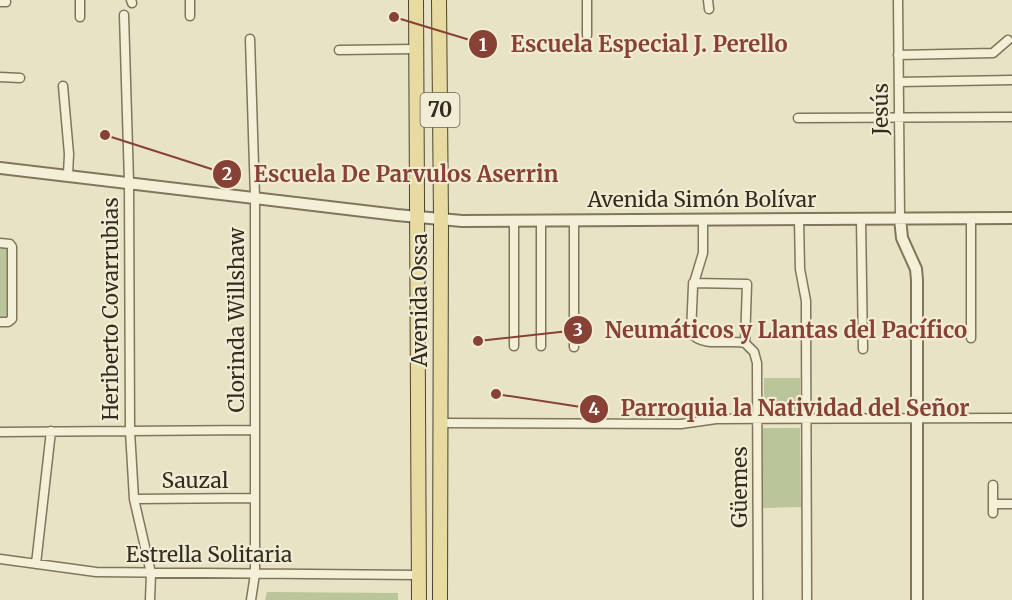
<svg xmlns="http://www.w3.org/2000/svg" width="1012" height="600" font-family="Merriweather,serif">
  <rect width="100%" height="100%" fill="#e8e3c5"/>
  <path fill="#bac59a" d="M 0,244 L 8,245 L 8,319 L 0,319 Z
    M 764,378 L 800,378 L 800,415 L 764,415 Z
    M 763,428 L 800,428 L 801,507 L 763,508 Z
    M 267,592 L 398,593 L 398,600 L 265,600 Z"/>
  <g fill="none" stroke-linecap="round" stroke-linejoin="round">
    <defs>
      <path id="minor" d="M 80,0 L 80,17
        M 131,0 L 132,3
        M 190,0 L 190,16
        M 708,0 L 709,9
        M 898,0 L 900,218
        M 0,2 L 6,2
        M 124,15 L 129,182 L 130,431 L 134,499 L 151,573 L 150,600
        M 587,35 L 587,0
        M 250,39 L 255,197 L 255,574 L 251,600
        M 339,50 L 416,49
        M 898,55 L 993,53 L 1008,40
        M 0,77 L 20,78
        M 899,82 L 1012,80
        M 63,86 L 69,154 L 68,175
        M 798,118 L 1012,117
        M 799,219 L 800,269 L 806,301 L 806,315 L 807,600
        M 861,219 L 863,349
        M 703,220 L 703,253 L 693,286 L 691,333 C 703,348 728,339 745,343 L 754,352 L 757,363 L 758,600
        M 514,221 L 514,346
        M 541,221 L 541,346
        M 0,243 L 10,244 L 12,247 L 12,319 L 8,322 L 0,322
        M 693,283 L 747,284 L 745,343
        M 971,338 L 971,218
        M 574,347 L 574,220
        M 440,423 L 681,424 L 716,419 L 1012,418
        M 0,432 L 255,430
        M 134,499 L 255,498
        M 993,504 L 1012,504
        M 993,513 L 993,485
        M 0,559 L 96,572 L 419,575
        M 36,564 L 51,431"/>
      <path id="tertiary" d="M 0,168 L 397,215 L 462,221 L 1012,218
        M 900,218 L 902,238 L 916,269 L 917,280 L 917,600"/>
      <path id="primary" d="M 416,0 L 419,600
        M 439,0 L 441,219 L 440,600"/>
    </defs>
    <use href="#minor" stroke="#81755d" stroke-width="11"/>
    <use href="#tertiary" stroke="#81755d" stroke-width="14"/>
    <use href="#primary" stroke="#4f4431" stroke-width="16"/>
    <use href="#minor" stroke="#f4f0d7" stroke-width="8"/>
    <use href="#tertiary" stroke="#f4f0d7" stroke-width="10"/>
    <use href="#primary" stroke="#e7dba2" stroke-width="14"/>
  </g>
  <g text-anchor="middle" stroke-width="4.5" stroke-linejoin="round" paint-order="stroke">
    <rect fill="#f1ecd4" stroke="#6c6655" stroke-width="1.5" x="420.5" y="93" width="39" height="34" rx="4.5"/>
    <g font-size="20" font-weight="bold" fill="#332c1f">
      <text x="440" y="117">70</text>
    </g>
    <g font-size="21" fill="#332c1f" stroke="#f1ecd4">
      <text transform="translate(881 109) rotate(-90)" y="7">Jesús</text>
      <text x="702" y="207">Avenida Simón Bolívar</text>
      <text transform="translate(420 300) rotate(-90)" y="7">Avenida Ossa</text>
      <text transform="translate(111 309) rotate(-90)" y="7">Heriberto Covarrubias</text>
      <text transform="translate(237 320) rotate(-90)" y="7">Clorinda Willshaw</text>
      <text x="195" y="488">Sauzal</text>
      <text transform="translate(740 487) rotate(-90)" y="7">Güemes</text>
      <text x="209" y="562">Estrella Solitaria</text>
    </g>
  </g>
  <path fill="none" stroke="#884135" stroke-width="2" d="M394 17L483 44M105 135L227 174M478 341L578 330M496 394L594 409"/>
  <g fill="#884135" stroke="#f1ecd4" stroke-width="2">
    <circle cx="394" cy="17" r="6"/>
    <circle cx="105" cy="135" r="6"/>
    <circle cx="478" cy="341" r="6"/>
    <circle cx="496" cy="394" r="6"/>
    <circle cx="483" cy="44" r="15"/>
    <circle cx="227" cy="174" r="15"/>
    <circle cx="578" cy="330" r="15"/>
    <circle cx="594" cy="409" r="15"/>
  </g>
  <g font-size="18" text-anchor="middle" font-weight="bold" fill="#fff">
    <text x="483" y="51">1</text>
    <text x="227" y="180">2</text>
    <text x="578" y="336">3</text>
    <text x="594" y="415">4</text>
  </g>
  <g font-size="22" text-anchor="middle" font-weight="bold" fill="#884135" stroke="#f1ecd4" stroke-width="4.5" stroke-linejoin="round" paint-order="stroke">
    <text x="649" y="52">Escuela Especial J. Perello</text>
    <text x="406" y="182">Escuela De Parvulos Aserrin</text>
    <text x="786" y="338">Neumáticos y Llantas del Pacífico</text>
    <text x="795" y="416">Parroquia la Natividad del Señor</text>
  </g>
</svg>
